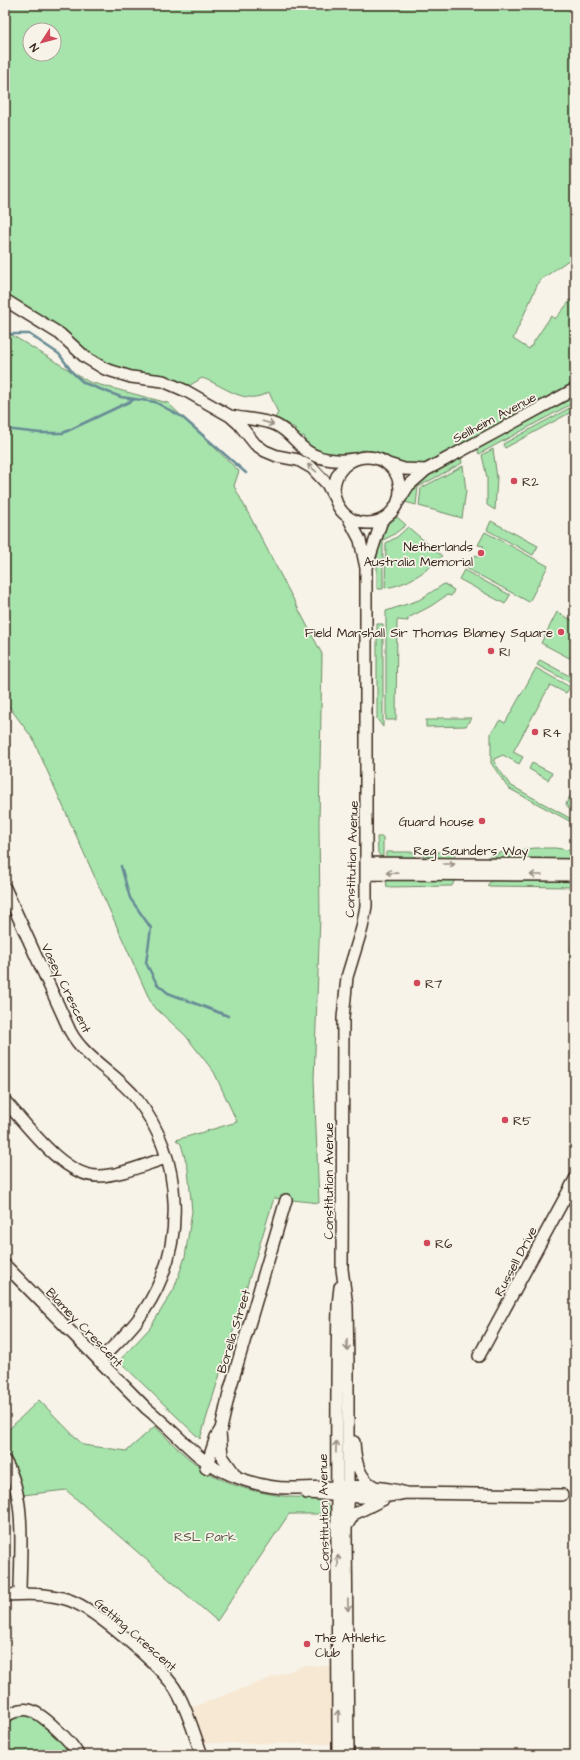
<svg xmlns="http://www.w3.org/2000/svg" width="580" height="1760" font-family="'Architects Daughter',sans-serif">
  <rect width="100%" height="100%" fill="#f7f3e8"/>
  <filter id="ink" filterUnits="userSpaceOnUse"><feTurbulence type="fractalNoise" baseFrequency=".025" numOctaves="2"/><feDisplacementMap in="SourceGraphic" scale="8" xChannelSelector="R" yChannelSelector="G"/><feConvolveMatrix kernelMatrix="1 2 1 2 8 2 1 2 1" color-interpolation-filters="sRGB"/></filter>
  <g filter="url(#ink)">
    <path fill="#f7e8d4" d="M 303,1666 L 333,1666 L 333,1744 L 203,1743 L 190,1708 Z"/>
    <path fill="#a6e4ac" stroke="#708765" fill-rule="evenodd" d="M 5,5 L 575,5 L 575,254 L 570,259 L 539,281 L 513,339 L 529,349 L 551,316 L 555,319 L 575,295 L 575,383 L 423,466 L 396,462 L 384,454 L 372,451 L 362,450 L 347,455 L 331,457 L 308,447 L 304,436 L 298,437 L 295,428 L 275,418 L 278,413 L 269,392 C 244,407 226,386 202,378 L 187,387 L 108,365 L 91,355 L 57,326 L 5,296 ZM 30,30 L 54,30 L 54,54 L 30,54 Z
      M 5,331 L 89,382 L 168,403 L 239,471 L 234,486 L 322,654 L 319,822 L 320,917 L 314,1079 L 319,1203 L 274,1198 L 200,1439 L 119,1361 L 150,1328 L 174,1289 L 185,1257 L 192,1211 L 188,1169 L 181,1144 L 176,1140 L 237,1122 L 214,1072 L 185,1035 L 152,1005 L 33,739 L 5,701 Z
      M 575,397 L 575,402 L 479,454 L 477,448 L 569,398 Z
      M 575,405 L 575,410 L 505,448 L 503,444 Z
      M 493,449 L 497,478 L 495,510 L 487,505 L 487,478 L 482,455 Z
      M 461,458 L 462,463 L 418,487 L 416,505 L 405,502 C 411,478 441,468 461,458 Z
      M 463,466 L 466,491 L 462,518 L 419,506 L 421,488 Z
      M 397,517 L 406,525 L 393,535 L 383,540 L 383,589 L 377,589 L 377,543 L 385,527 Z
      M 491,521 L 538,546 L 533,555 L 487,530 Z
      M 408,527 L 442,556 C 426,572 407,585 385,588 L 386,543 L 397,537 Z
      M 485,532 L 548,566 L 529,602 L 466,568 L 470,560 L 476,555 L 480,557 L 483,555 L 484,552 L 482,549 L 484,546 L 478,545 Z
      M 464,570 L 510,595 L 505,604 L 459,579 Z
      M 444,584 L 454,590 L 451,596 L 447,595 L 431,606 L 408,618 L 408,621 L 397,620 L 396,720 L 386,720 L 386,611 L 419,600 Z
      M 557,612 L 575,622 L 575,661 L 541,643 Z
      M 377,624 L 383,624 L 383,727 L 377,719 Z
      M 540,660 L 575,679 L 575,685 L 537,665 Z
      M 536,668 L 570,687 L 566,693 L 550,685 L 513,752 L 523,757 L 519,764 L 503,755 L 494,759 L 494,762 L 510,785 L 575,821 L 575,824 L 508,788 L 491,763 L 491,733 L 500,720 L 505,723 Z
      M 437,718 L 471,718 L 466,726 L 426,727 L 426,720 L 437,720 Z
      M 532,763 L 552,773 L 548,780 L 529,769 Z
      M 575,787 L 575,811 L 568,808 L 566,804 Z
      M 377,837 L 383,837 L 383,859 L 378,853 Z
      M 535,848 L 555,848 L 575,851 L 575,861 L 488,859 L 487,857 L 507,851 Z
      M 386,852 L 414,852 L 415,856 L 414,859 L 386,860 Z
      M 424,852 L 455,852 L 455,860 L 425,859 L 423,855 Z
      M 386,879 L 455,879 L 452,886 L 387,887 Z
      M 494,879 L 575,879 L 575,887 L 487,886 L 490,882 Z
      M 575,924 L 575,981 L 570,957 Z
      M 39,1400 L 83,1445 L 127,1451 L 155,1426 C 189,1461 214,1484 265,1493 C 274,1495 283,1496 292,1497 C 308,1498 327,1495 333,1514 L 289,1514 L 217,1621 L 66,1490 L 23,1495 L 17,1474 L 5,1452 L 5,1433 Z
      M 22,1714 L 31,1714 L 66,1743 L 74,1755 L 14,1755 L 5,1750 L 5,1720 Z"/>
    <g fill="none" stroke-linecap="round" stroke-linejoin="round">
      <path stroke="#678b95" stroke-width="2.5" d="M 5,334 L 29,334 L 59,354 L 73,373 L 84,383 L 121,397 L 155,402 L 182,417 L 246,473
        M 5,429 L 40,433 L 63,433 L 135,399
        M 121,866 L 130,898 L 151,928 L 146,963 L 157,984 L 168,993 L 228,1016"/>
      <defs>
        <path id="minor" d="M 5,300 L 60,334 L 85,357 L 105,369 L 131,377 L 163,381 L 186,391 L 230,416 L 239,424 L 255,444 L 265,451 L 277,456 L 298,460 L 312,468 L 327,484 L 335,499
          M 230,416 C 245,419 262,419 276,425 C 287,430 293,439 302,447 C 315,460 337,462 354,459
          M334 490a33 33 0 1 1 66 0a33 33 0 1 1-66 0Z
          M 388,464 L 404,469 L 426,470
          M 398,502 L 408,486 L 426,470 L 575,389
          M 367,565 L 382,520
          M 366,863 L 575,865
          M 367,874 L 575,875
          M 5,888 L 70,1031 C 85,1059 116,1073 136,1098 C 184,1159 187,1246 144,1311 C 132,1330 114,1345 99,1361
          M 5,1101 C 27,1125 63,1176 98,1176 C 119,1176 146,1164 166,1158
          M 5,1265 L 146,1408 C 165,1423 181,1441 200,1457 C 224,1476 263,1489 294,1488 C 331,1488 370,1482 406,1493
          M 479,1356 L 575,1179
          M 220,1432 L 222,1456 L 236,1476
          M 354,1442 C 355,1459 358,1479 375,1487
          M 5,1461 C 27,1497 20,1553 20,1594
          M 206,1468 L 216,1437 L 221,1429 L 230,1389 L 286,1200
          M 307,1493 C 339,1495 374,1501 406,1493 L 562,1495
          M 347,1525 L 354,1514 L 384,1499
          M 5,1595 C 26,1594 48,1593 69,1600 C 95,1609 164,1668 177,1692 C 188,1711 194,1734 202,1755
          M 5,1716 C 12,1713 21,1708 29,1710 C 41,1712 73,1743 78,1755
          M 338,1755 C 338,1605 335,1455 338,1305 L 340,1287
          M 348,1755 L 346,1531 L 348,1486 L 348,1365 L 347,1306 L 342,1269 L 343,1018 L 347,977 L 362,928 L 366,906 L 366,568 L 360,540 L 348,517"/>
      </defs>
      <use href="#minor" stroke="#3b2a1e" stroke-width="14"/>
      <use href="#minor" stroke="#f7f3e8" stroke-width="11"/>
    </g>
    <defs><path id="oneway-shaft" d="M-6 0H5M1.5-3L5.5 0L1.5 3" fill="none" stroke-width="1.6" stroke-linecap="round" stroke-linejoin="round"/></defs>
    <g stroke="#998e83">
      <use href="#oneway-shaft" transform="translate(268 423) rotate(16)"/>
      <use href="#oneway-shaft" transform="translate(312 468) rotate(-140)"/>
      <use href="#oneway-shaft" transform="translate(449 864)"/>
      <use href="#oneway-shaft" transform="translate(392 873) rotate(-179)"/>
      <use href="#oneway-shaft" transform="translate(536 875) rotate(180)"/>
      <use href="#oneway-shaft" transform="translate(347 1345) rotate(89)"/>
      <use href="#oneway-shaft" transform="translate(336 1447) rotate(-89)"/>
      <use href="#oneway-shaft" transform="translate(338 1561) rotate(-90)"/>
      <use href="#oneway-shaft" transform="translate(348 1605) rotate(89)"/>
      <use href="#oneway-shaft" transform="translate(338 1716) rotate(-90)"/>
    </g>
  </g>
  <g fill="#d1495b" stroke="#f7f3e8" stroke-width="1.5">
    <circle cx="514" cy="481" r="4"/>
    <circle cx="481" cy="553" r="4"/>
    <circle cx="561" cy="632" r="4"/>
    <circle cx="491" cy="651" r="4"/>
    <circle cx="535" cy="732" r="4"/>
    <circle cx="482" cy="821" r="4"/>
    <circle cx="417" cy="983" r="4"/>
    <circle cx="505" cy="1120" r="4"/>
    <circle cx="427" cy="1243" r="4"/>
    <circle cx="307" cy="1644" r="4"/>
  </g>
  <g text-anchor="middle" stroke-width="3.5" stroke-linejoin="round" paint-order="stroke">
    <g font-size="13" fill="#3b2a1e" stroke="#f7f3e8">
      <text transform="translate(494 417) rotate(-28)" y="5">Sellheim Avenue</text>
      <text x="471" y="855">Reg Saunders Way</text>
      <text transform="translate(351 859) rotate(-88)" y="5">Constitution Avenue</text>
      <text transform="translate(67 988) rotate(64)" y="5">Vasey Crescent</text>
      <text transform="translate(328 1181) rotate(-90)" y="5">Constitution Avenue</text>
      <text transform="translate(515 1261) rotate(-62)" y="5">Russell Drive</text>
      <text transform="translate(85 1327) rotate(46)" y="5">Blamey Crescent</text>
      <text transform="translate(233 1331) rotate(-73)" y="5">Borella Street</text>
      <text transform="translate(323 1512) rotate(-91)" y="5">Constitution Avenue</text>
      <text transform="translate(136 1634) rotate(41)" y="5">Getting Crescent</text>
    </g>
    <g font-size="13" fill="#3b2a1e" stroke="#f7f3e8" text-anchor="start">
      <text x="522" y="486">R2</text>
      <text x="473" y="551" text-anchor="end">Netherlands<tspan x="473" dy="15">Australia Memorial</tspan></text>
      <text x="553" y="637" text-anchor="end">Field Marshall Sir Thomas Blamey Square</text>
      <text x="499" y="656">R1</text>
      <text x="543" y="737">R4</text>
      <text x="474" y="826" text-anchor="end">Guard house</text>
      <text x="425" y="988">R7</text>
      <text x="513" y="1125">R5</text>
      <text x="435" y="1248">R6</text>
      <text x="315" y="1642">The Athletic<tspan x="315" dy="15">Club</tspan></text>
    </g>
    <g font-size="13" fill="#565842" stroke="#f7f3e8">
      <text x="205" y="1541">RSL Park</text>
    </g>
  </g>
  <rect width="580" height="1760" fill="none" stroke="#f7f3e8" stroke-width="20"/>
  <rect x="10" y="10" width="560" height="1740" fill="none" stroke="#3b2a1e" stroke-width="1.5" filter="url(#ink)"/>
  <g transform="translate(42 42) rotate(234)"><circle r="19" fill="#f7f3e8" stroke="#aca397"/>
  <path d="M0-3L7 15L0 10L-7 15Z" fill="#d1495b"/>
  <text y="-6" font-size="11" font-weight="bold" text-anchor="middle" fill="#3b2a1e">N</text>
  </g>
</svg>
